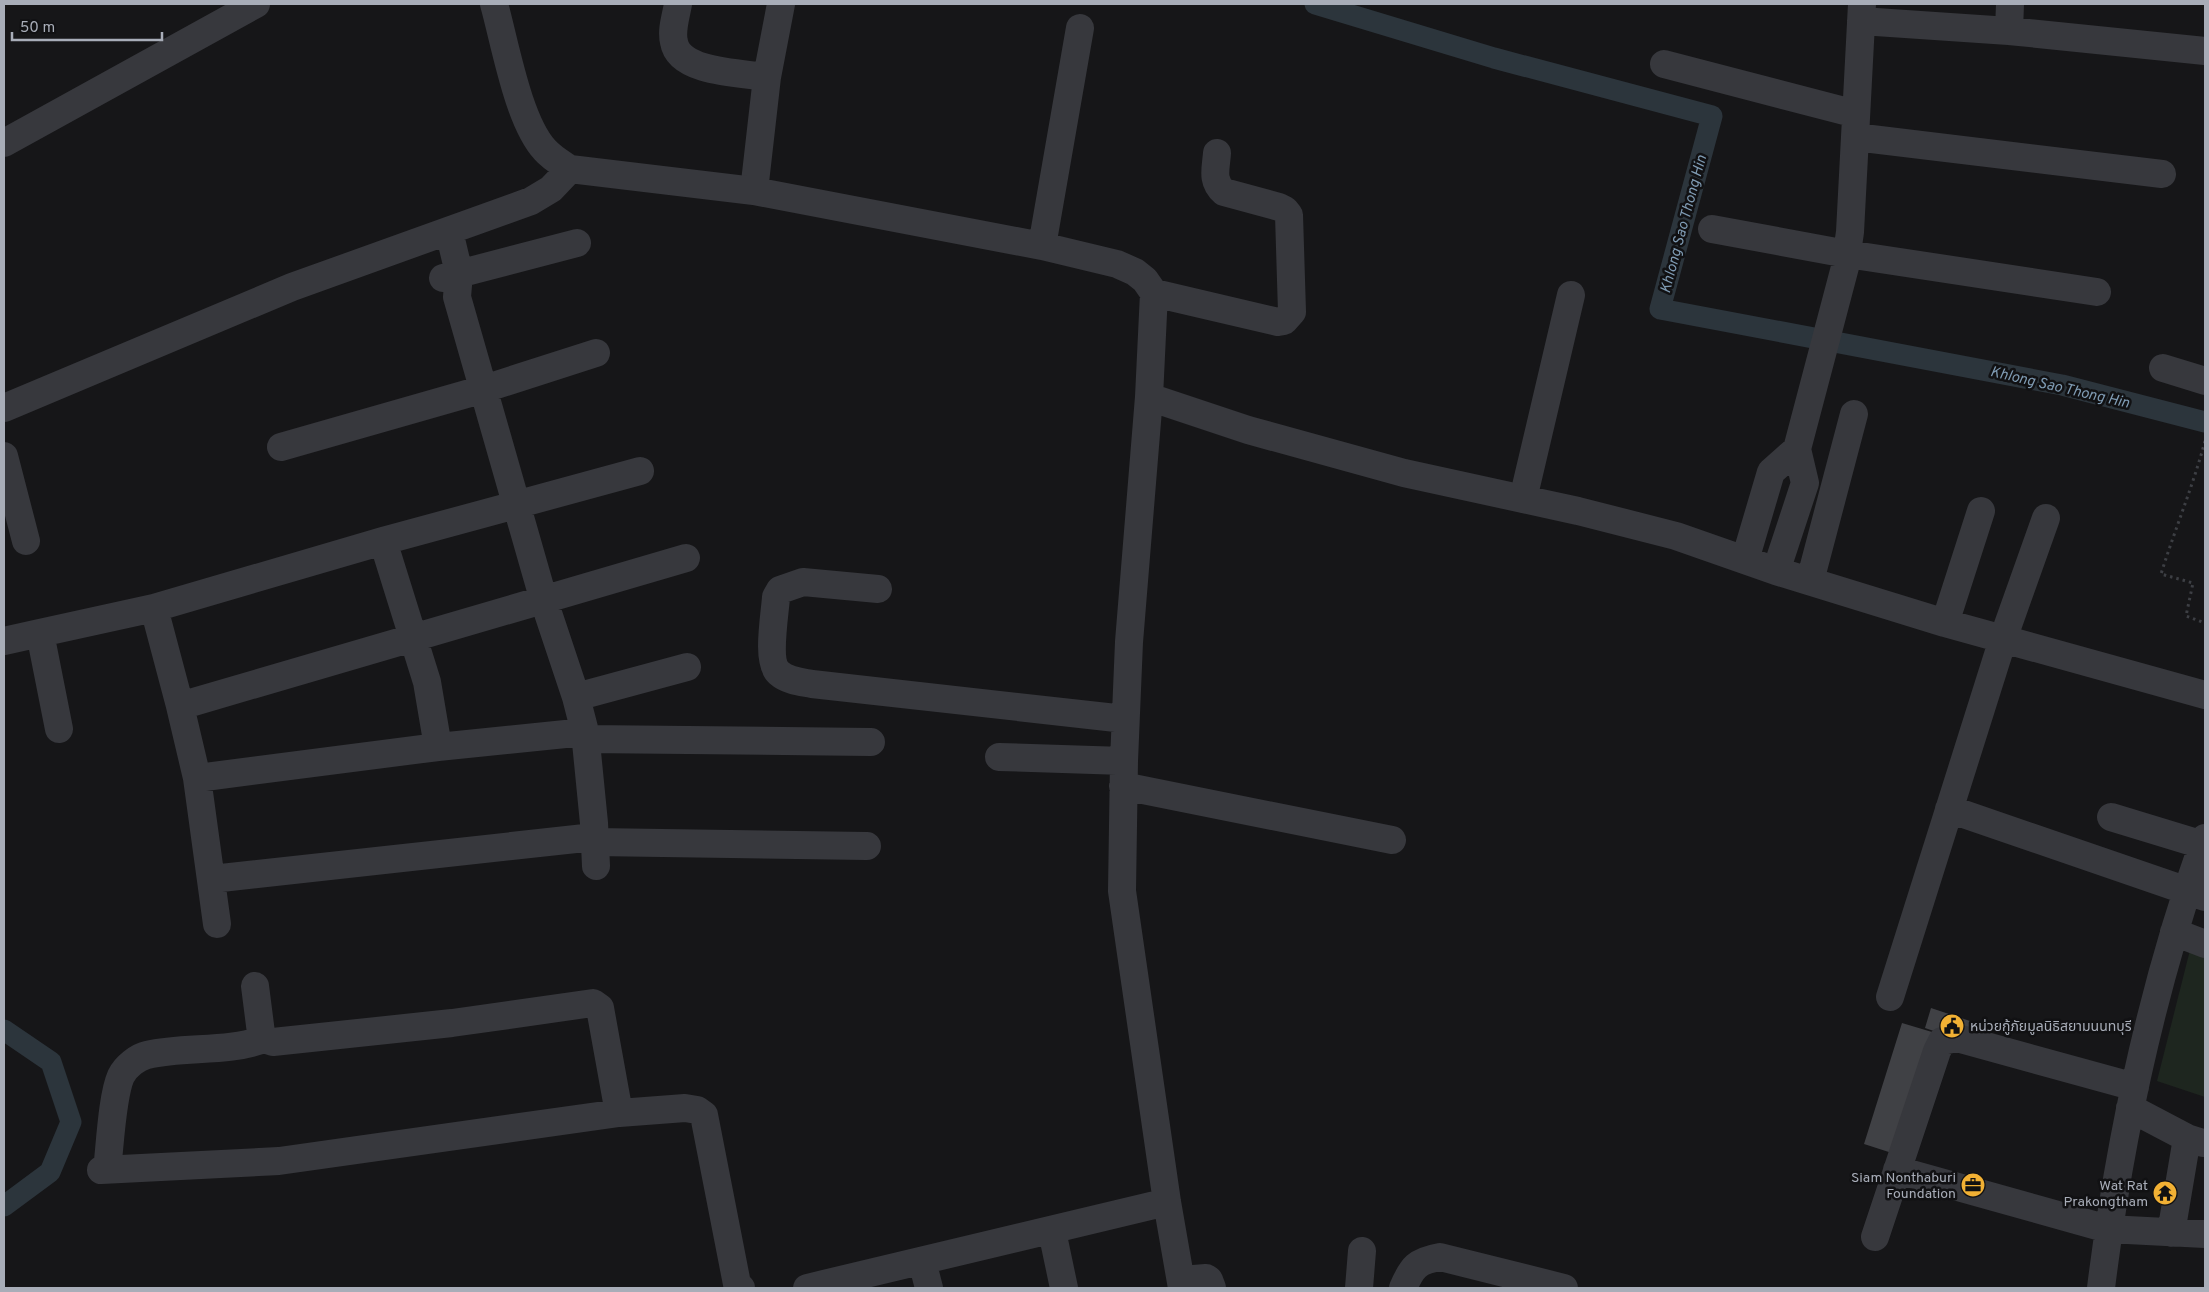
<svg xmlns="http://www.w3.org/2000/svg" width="2209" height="1292" font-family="Overpass,'Noto Sans Thai',sans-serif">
  <rect width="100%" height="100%" fill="#161618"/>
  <path fill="#1e261f" d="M 2192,942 L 2205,945 L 2205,1097 L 2157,1081 Z"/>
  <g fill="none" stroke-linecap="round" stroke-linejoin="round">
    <path stroke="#2c353c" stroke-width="21" d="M 1315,4 L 1494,58 L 1712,116 L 1660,309 L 2062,385 L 2205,422
      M 4,1030 L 51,1062 L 71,1122 L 50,1172 L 4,1206"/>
  </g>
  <path fill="#404145" d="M 1931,1008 L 1979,1024 L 1972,1044 L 1925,1028 Z
    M 1902,1023 L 1932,1032 L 1895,1154 L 1864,1144 Z"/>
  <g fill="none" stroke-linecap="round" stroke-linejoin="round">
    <path stroke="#3d3f44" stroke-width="3" stroke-dasharray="2.5 4" stroke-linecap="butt" d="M 2205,441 C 2193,486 2175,529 2161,574 L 2193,583 L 2186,616 L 2205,623"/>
    <path stroke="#37383d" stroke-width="28" d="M 494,4 C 505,43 518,121 545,150 C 552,158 561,163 570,169 L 754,191 L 1042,246 L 1117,264 L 1135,272 L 1145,280 L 1154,293 L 1149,397 L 1129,642 L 1124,761 L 1122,891 L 1167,1202 L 1182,1288
      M 678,4 C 676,16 671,30 674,42 C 679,73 742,73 767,77
      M 1861,21 L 2009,31 L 2205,51
      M 2009,31 L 2010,4
      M 1664,64 L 1856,114
      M 1855,137 L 2162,174
      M 4,143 L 256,4
      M 754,191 L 767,77 L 781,4
      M 1712,229 L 1847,254 L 2097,292
      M 449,231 L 459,273 L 457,297 L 544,601 L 576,697 L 585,732 L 594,823 L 596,866
      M 1042,246 L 1080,28
      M 443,278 L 577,243
      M 1154,293 L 1278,322 L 1284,321 L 1292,312 L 1289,215 L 1285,210 L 1279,207 L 1224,192 C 1211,181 1216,168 1217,153
      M 2163,368 L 2205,381
      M 1149,397 L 1248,430 L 1404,473 L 1578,511 L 1676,536 L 1776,571 L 1945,623 L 2205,695
      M 4,408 L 292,287 L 531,201 L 551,189 L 570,169
      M 281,447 L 484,389 L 596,353
      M 1797,449 L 1845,267 L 1850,232 L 1862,4
      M 4,456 L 26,541
      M 1523,499 L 1571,295
      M 383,541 L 427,682 L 438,747
      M 1745,560 L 1771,472 L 1797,449 L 1805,483 L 1776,571
      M 1810,581 L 1854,414
      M 878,589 L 803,582 L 780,590 L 776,597 C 775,614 766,662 779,673 C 788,681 802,682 812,684 L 1125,719
      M 154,608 L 180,706 L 197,778 L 217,924
      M 1945,623 L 1981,511
      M 4,641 L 40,633
      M 576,697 L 687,667
      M 180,706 L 686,558
      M 59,729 L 40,633 L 154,608 L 383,541 L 640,471
      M 586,739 L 871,742
      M 999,757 L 1124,761
      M 197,778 L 438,747 L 585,732
      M 1123,786 L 1392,840
      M 1949,809 L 2205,897
      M 2111,817 L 2203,845
      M 595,842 L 867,846
      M 212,879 L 594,837
      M 2174,932 L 2205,944
      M 255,986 L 261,1033 L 264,1039 L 273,1042 L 452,1023 L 593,1003 L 600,1008 L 619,1113
      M 1890,997 L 2003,639 L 2046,518
      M 2130,1108 L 2187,1138 L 2203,1143
      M 101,1170 L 279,1161 L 619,1113 L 685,1108 L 697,1110 L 704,1115 L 737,1284 L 741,1288
      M 107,1170 C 110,1146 112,1096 121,1076 C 126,1066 138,1057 147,1055 C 186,1046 227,1053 264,1039
      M 1897,1170 L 2108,1229 L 2205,1234
      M 1052,1231 L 1064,1288
      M 2171,1233 L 2187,1138
      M 1875,1237 L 1937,1051 L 1942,1041 L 1957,1038 L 2135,1087
      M 922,1261 L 929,1288
      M 1181,1280 L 1206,1278 L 1209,1280 L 1212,1288
      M 807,1288 L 1167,1202
      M 1359,1288 L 1362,1251
      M 1403,1288 C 1412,1267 1417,1261 1440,1257 L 1564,1288
      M 2101,1288 C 2120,1135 2153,984 2205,838"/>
  </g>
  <defs>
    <symbol id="civic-disc" viewBox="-11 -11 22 22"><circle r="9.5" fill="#f2b134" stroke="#111113"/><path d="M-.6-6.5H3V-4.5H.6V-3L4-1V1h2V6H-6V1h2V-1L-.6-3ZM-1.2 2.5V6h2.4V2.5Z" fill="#111"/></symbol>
    <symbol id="office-disc" viewBox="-11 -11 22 22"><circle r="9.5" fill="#f2b134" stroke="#111113"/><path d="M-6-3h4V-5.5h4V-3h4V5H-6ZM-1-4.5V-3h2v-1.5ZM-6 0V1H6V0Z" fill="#111"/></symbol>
    <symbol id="temple-disc" viewBox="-11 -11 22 22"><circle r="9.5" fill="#f2b134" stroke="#111113"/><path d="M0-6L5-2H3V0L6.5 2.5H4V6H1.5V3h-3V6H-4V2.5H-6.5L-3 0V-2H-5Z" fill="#111"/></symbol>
  </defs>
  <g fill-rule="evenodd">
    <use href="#civic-disc" x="1938" y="1012" width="28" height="28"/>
    <use href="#office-disc" x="1959" y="1171" width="28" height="28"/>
    <use href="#temple-disc" x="2151" y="1179" width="28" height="28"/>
  </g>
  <g text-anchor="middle" stroke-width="5" stroke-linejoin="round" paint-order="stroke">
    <g font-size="14" fill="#a8adb8" stroke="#111113" text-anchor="end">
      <text x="1970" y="1031" text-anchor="start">หน่วยกู้ภัยมูลนิธิสยามนนทบุรี</text>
      <text x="1956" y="1182">Siam Nonthaburi<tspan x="1956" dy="16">Foundation</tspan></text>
      <text x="2148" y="1190">Wat Rat<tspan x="2148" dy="16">Prakongtham</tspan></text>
    </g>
    <g font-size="15" font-style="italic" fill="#7f9bb3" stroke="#111113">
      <text transform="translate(1683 224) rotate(-75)" y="5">Khlong Sao Thong Hin</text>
      <text transform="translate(2060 387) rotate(13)" y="5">Khlong Sao Thong Hin</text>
    </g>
  </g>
  <rect width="2209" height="1292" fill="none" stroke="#a8adb8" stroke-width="10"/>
  <path d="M12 32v8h150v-8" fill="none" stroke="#a8adb8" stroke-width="2.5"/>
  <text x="20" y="32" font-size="15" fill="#a8adb8" stroke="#111113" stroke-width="4" paint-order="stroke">50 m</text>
</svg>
